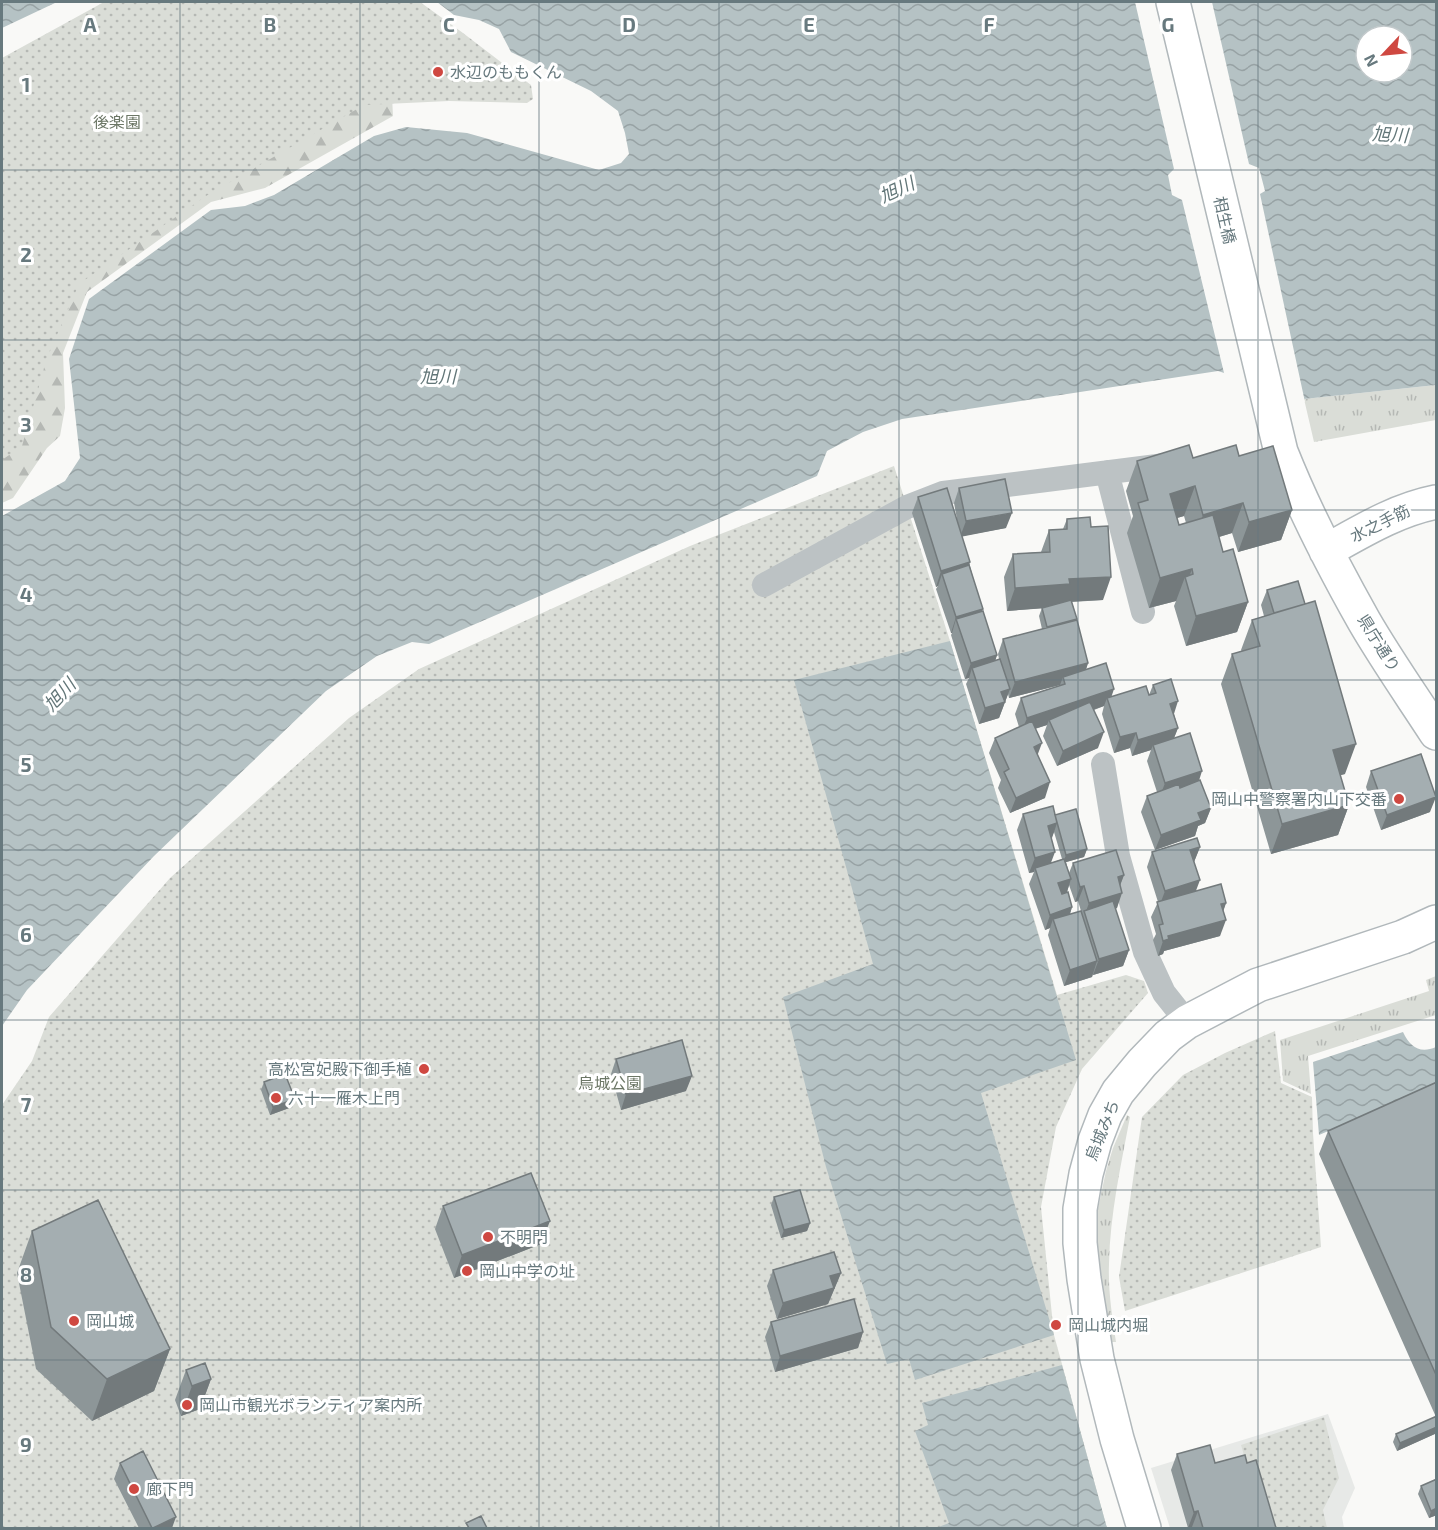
<svg xmlns="http://www.w3.org/2000/svg" width="1438" height="1530" font-family="'Exo 2','Noto Sans JP',sans-serif">
  <defs>
    <pattern id="grass-tufts" width="24" height="20" patternUnits="userSpaceOnUse" patternTransform="scale(1.5)"><rect width="24" height="20" fill="#daddd7"/><path d="M3 7l-1-3M5 7V3M7 7l1-3M15 17l-1-3M17 17v-4M19 17l1-3" fill="none" stroke="#b5b8b4"/></pattern>
    <pattern id="forest-firs" width="22" height="20" patternUnits="userSpaceOnUse" patternTransform="scale(1.5)"><rect width="22" height="20" fill="#daddd7"/><path d="M5 1l3.5 6h-7zM16 11l3.5 6h-7z" fill="#b5b8b4"/></pattern>
    <pattern id="park-dots" width="8" height="8" patternUnits="userSpaceOnUse" patternTransform="scale(1.5)"><rect width="8" height="8" fill="#daddd7"/><path d="M2 2h.1M6 6h.1" fill="none" stroke="#b5b8b4" stroke-width="1.8" stroke-linecap="round"/></pattern>
    <pattern id="water-waves" width="16" height="10" patternUnits="userSpaceOnUse" patternTransform="scale(1.5)"><rect width="16" height="10" fill="#b5c2c4"/><path d="M0 5q4-4 8 0t8 0" fill="none" stroke="#97a2a4"/></pattern>
  </defs>
  <rect width="100%" height="100%" fill="#f9f9f7"/>
  <path fill="#e7e9e7" d="M 1328,1414 L 1355,1488 L 1342,1517 L 1344,1528 L 1170,1528 L 1151,1468 Z"/>
  <path fill="url(#grass-tufts)" d="M 1436,385 L 1436,420 L 1314,442 L 1304,399 Z
    M 1436,976 L 1436,1015 L 1308,1056 L 1311,1094 L 1283,1081 L 1280,1040 L 1429,991 L 1426,980 Z
    M 1127,1115 L 1130,1117 C 1121,1165 1110,1214 1109,1264 C 1108,1290 1112,1316 1116,1342 L 1109,1342 L 1096,1247 L 1096,1218 L 1106,1171 L 1113,1148 Z"/>
  <path fill="url(#forest-firs)" d="M 390,57 L 393,116 L 265,188 L 211,202 L 87,292 L 63,353 L 65,408 L 60,436 L 47,448 L 13,498 L 2,503 L 2,267 Z"/>
  <path fill="url(#park-dots)" d="M 104,2 L 420,2 L 463,33 L 531,85 L 533,99 L 527,103 L 449,101 L 364,105 L 206,196 L 79,284 L 47,358 L 22,446 L 2,460 L 2,58 Z
    M 894,466 L 950,641 L 1057,995 L 1126,975 L 1144,981 L 1148,993 L 1082,1069 L 1056,1127 L 1041,1207 L 1054,1335 L 1107,1528 L 2,1528 L 2,1105 L 32,1061 L 49,1017 L 170,878 L 349,718 L 419,669 L 690,546 Z
    M 1275,1031 L 1281,1083 L 1312,1097 L 1313,1133 L 1321,1247 L 1125,1311 L 1119,1277 L 1142,1117 L 1183,1075 L 1225,1053 Z
    M 1324,1417 L 1339,1478 L 1323,1510 L 1327,1528 L 1265,1528 L 1241,1445 Z"/>
  <path fill="url(#water-waves)" fill-rule="evenodd" d="M 2,2 L 57,2 L 2,28 Z
    M 437,2 L 1436,2 L 1436,385 L 1304,399 L 1218,371 L 902,419 L 863,432 L 827,451 L 817,476 L 429,644 L 412,642 L 377,656 L 326,691 L 154,856 L 27,990 L 2,1026 L 2,516 L 65,481 L 80,458 L 69,359 L 89,299 L 211,210 L 245,206 L 274,195 L 374,136 L 406,127 L 467,133 L 599,170 L 621,163 L 629,154 L 625,133 L 618,111 L 591,91 L 511,52 L 499,29 L 479,20 L 454,15 ZM 1366,36 L 1402,36 L 1402,72 L 1366,72 Z
    M 950,641 L 1076,1060 L 981,1093 L 1054,1335 L 915,1380 L 909,1359 L 887,1364 L 826,1167 L 783,997 L 873,964 L 794,680 Z
    M 1403,1032 C 1410,1047 1420,1054 1436,1047 L 1436,1085 L 1319,1135 L 1313,1062 Z
    M 1062,1365 L 1107,1528 L 936,1528 L 949,1523 L 915,1431 L 928,1425 L 922,1403 Z"/>
  <path fill="#f9f9f7" d="M 1135,2 L 1212,2 L 1249,164 L 1259,168 L 1265,191 L 1260,194 L 1305,402 L 1225,377 L 1182,200 L 1172,195 L 1168,175 L 1174,169 Z"/>
  <g fill="none" stroke-linecap="round" stroke-linejoin="round">
    <defs>
      <path id="secondary" d="M 1173,2 L 1281,452 C 1304,510 1333,566 1364,621 C 1386,659 1412,696 1436,733
        M 1326,551 C 1362,531 1396,510 1436,502
        M 1144,1528 L 1117,1439 L 1097,1359 L 1084,1279 L 1080,1243 L 1080,1209 L 1086,1174 L 1095,1141 L 1105,1115 L 1118,1092 L 1142,1063 L 1168,1036 L 1187,1022 L 1258,985 L 1403,937 L 1436,922"/>
    </defs>
    <use href="#secondary" stroke="#b1b8bb" stroke-width="36"/>
    <path stroke="#bcc2c4" stroke-width="24" d="M 1107,472 L 1143,612
      M 764,585 L 907,507 L 943,493 L 1165,465
      M 1103,764 L 1118,856 L 1145,952 L 1164,993 L 1187,1022"/>
    <use href="#secondary" stroke="#fff" stroke-width="33"/>
  </g>
  <path fill="#8d9698" fill-rule="evenodd" d="M 1239,456 L 1292,510 L 1281,540 L 1238,552 L 1232,533 L 1219,537 L 1223,552 L 1248,602 L 1237,632 L 1186,646 L 1174,606 L 1176,601 L 1149,608 L 1127,533 L 1133,516 L 1126,491 L 1137,461 ZM 1184,516 L 1186,523 L 1179,525 L 1177,518 Z
    M 959,488 L 1006,528 L 962,536 L 982,611 L 997,655 L 995,661 L 999,659 L 998,654 L 1003,639 L 1042,629 L 1039,616 L 1042,608 L 1007,611 L 1004,577 L 1013,554 L 1041,552 L 1049,530 L 1063,529 L 1067,519 L 1091,527 L 1103,600 L 1072,602 L 1088,663 L 1086,669 L 1112,697 L 1149,695 L 1153,685 L 1174,714 L 1178,728 L 1174,738 L 1199,781 L 1211,808 L 1205,823 L 1198,826 L 1195,836 L 1155,850 L 1141,812 L 1147,796 L 1157,792 L 1147,761 L 1151,750 L 1132,756 L 1130,748 L 1114,753 L 1102,714 L 1104,706 L 1094,710 L 1098,748 L 1057,766 L 1043,736 L 1047,725 L 1035,729 L 1038,755 L 1045,798 L 1010,813 L 998,788 L 1001,780 L 989,753 L 995,738 L 1019,727 L 1015,714 L 1021,698 L 1059,686 L 1060,685 L 1009,698 L 1008,694 L 999,718 L 979,724 L 966,684 L 969,678 L 965,679 L 951,635 L 952,633 L 951,633 L 936,589 L 938,586 L 936,587 L 912,513 L 918,497 L 957,519 L 954,503 Z
    M 1267,590 L 1345,774 L 1340,775 L 1349,805 L 1338,835 L 1271,854 L 1221,684 L 1232,654 L 1242,652 L 1241,650 L 1252,620 L 1264,616 L 1261,605 Z
    M 1371,771 L 1430,812 L 1381,830 L 1366,787 Z
    M 1023,814 L 1055,815 L 1087,849 L 1084,857 L 1066,862 L 1069,873 L 1073,863 L 1124,875 L 1120,885 L 1117,908 L 1115,909 L 1129,950 L 1123,966 L 1093,975 L 1093,973 L 1092,977 L 1064,986 L 1048,935 L 1050,928 L 1045,930 L 1029,884 L 1034,872 L 1029,873 L 1017,830 ZM 1054,832 L 1062,859 L 1051,863 L 1051,838 ZM 1069,885 L 1075,902 L 1078,901 L 1081,911 L 1070,914 L 1072,907 L 1067,892 Z
    M 1200,847 L 1194,862 L 1196,891 L 1226,903 L 1223,911 L 1220,936 L 1164,951 L 1163,954 L 1158,956 L 1153,940 L 1156,934 L 1151,917 L 1158,902 L 1147,867 L 1152,852 Z
    M 616,1059 L 686,1091 L 621,1110 L 611,1074 Z
    M 264,1082 L 295,1099 L 292,1107 L 270,1115 L 261,1090 Z
    M 1437,1082 L 1437,1433 L 1397,1451 L 1393,1442 L 1396,1434 L 1436,1417 L 1319,1154 L 1328,1131 Z
    M 774,1197 L 810,1223 L 807,1231 L 781,1238 L 771,1205 Z
    M 443,1206 L 541,1244 L 454,1278 L 435,1229 Z
    M 32,1231 L 170,1349 L 154,1391 L 92,1421 L 36,1369 L 17,1273 Z
    M 773,1270 L 841,1273 L 828,1304 L 777,1319 L 767,1286 Z
    M 771,1322 L 863,1332 L 858,1348 L 775,1372 L 765,1337 Z
    M 186,1370 L 211,1379 L 200,1409 L 181,1416 L 175,1400 Z
    M 1177,1454 L 1215,1463 L 1247,1463 L 1276,1528 L 1193,1528 L 1192,1527 L 1188,1528 L 1171,1470 Z
    M 120,1463 L 172,1528 L 139,1528 L 114,1479 Z
    M 1437,1479 L 1437,1515 L 1429,1518 L 1418,1494 L 1421,1486 Z"/>
  <path fill="#737a7c" d="M 1195,486 L 1184,516 L 1159,523 L 1170,494 Z
    M 1243,503 L 1232,533 L 1192,545 L 1203,515 Z
    M 1292,510 L 1281,540 L 1238,552 L 1249,522 Z
    M 1012,513 L 1006,528 L 960,537 L 966,521 Z
    M 970,562 L 965,578 L 942,574 L 938,586 L 936,587 L 941,571 Z
    M 1192,569 L 1187,583 L 1185,577 L 1176,601 L 1149,608 L 1160,578 Z
    M 1111,577 L 1103,600 L 1063,602 L 1061,607 L 1007,611 L 1015,588 L 1069,579 Z
    M 1248,602 L 1237,632 L 1186,646 L 1196,616 Z
    M 983,609 L 977,624 L 956,619 L 952,633 L 951,633 L 956,617 Z
    M 997,655 L 992,671 L 972,668 L 969,678 L 965,679 L 971,663 Z
    M 1088,663 L 1083,679 L 1063,677 L 1060,685 L 1009,698 L 1015,682 Z
    M 1010,689 L 999,718 L 979,724 L 985,708 L 1001,692 Z
    M 1114,689 L 1109,704 L 1107,698 L 1104,706 L 1051,724 L 1049,720 L 1047,725 L 1021,733 L 1027,718 Z
    M 1178,701 L 1173,717 L 1170,704 Z
    M 1178,728 L 1172,743 L 1153,745 L 1151,750 L 1132,756 L 1138,740 Z
    M 1104,732 L 1098,748 L 1057,766 L 1063,751 Z
    M 1136,733 L 1130,748 L 1114,753 L 1120,737 Z
    M 1042,743 L 1036,759 L 1034,747 Z
    M 1356,744 L 1345,774 L 1322,780 L 1333,750 Z
    M 1202,771 L 1197,787 L 1159,799 L 1165,783 Z
    M 1050,782 L 1045,798 L 1010,813 L 1016,798 Z
    M 1436,797 L 1430,812 L 1381,830 L 1387,815 Z
    M 1349,805 L 1338,835 L 1271,854 L 1282,824 Z
    M 1211,808 L 1205,823 L 1198,826 L 1195,836 L 1155,850 L 1161,835 L 1198,813 Z
    M 1057,823 L 1052,838 L 1042,841 L 1048,826 Z
    M 1200,847 L 1194,862 L 1190,850 Z
    M 1087,849 L 1084,857 L 1063,863 L 1066,855 Z
    M 1055,852 L 1049,868 L 1035,868 L 1034,872 L 1029,873 L 1035,858 Z
    M 1124,875 L 1118,891 L 1118,877 Z
    M 1071,879 L 1066,895 L 1053,899 L 1058,883 Z
    M 1200,880 L 1194,896 L 1159,907 L 1165,891 Z
    M 1084,886 L 1078,901 L 1075,902 L 1080,887 Z
    M 1122,893 L 1117,908 L 1086,918 L 1085,914 L 1089,903 Z
    M 1226,903 L 1221,918 L 1221,904 Z
    M 1072,907 L 1067,923 L 1053,919 L 1050,928 L 1045,930 L 1050,915 Z
    M 1226,920 L 1220,936 L 1164,951 L 1163,954 L 1158,956 L 1163,941 L 1168,936 Z
    M 1129,950 L 1123,966 L 1093,975 L 1099,959 Z
    M 1097,961 L 1092,977 L 1064,986 L 1070,970 Z
    M 692,1076 L 686,1091 L 621,1110 L 626,1094 Z
    M 295,1099 L 292,1107 L 270,1115 L 273,1107 Z
    M 550,1221 L 541,1244 L 454,1278 L 462,1255 Z
    M 810,1223 L 807,1231 L 781,1238 L 784,1230 Z
    M 841,1273 L 828,1304 L 777,1319 L 783,1303 L 830,1276 Z
    M 863,1332 L 858,1348 L 775,1372 L 780,1356 Z
    M 170,1349 L 154,1391 L 92,1421 L 107,1379 Z
    M 211,1379 L 200,1409 L 181,1416 L 192,1386 Z
    M 1437,1427 L 1437,1433 L 1397,1451 L 1400,1443 Z
    M 1437,1508 L 1437,1515 L 1429,1518 L 1431,1511 Z
    M 1198,1511 L 1192,1527 L 1188,1528 L 1194,1512 Z
    M 176,1517 L 172,1528 L 153,1528 Z"/>
  <path fill="#a4aeb1" stroke="#737a7c" stroke-width="1.5" d="M 1189,445 L 1193,458 L 1236,445 L 1239,456 L 1273,446 L 1292,510 L 1249,522 L 1243,503 L 1203,515 L 1195,486 L 1170,494 L 1179,525 L 1213,515 L 1223,552 L 1233,549 L 1248,602 L 1196,616 L 1185,577 L 1193,574 L 1192,569 L 1160,578 L 1138,503 L 1148,500 L 1137,461 Z
    M 1005,479 L 1012,513 L 966,521 L 959,488 Z
    M 947,488 L 970,562 L 941,571 L 918,497 Z
    M 1090,517 L 1091,527 L 1108,526 L 1111,577 L 1069,579 L 1070,584 L 1015,588 L 1013,554 L 1050,552 L 1049,530 L 1067,529 L 1067,519 Z
    M 969,565 L 983,609 L 956,617 L 942,574 Z
    M 1298,581 L 1305,604 L 1274,613 L 1267,590 Z
    M 1071,600 L 1077,619 L 1047,627 L 1042,608 Z
    M 1315,601 L 1356,744 L 1333,750 L 1349,805 L 1282,824 L 1232,654 L 1260,646 L 1252,620 Z
    M 983,611 L 997,655 L 971,663 L 956,619 Z
    M 1077,620 L 1088,663 L 1015,682 L 1003,639 Z
    M 1000,659 L 1010,689 L 1001,692 L 1005,702 L 985,708 L 972,668 Z
    M 1106,663 L 1114,689 L 1027,718 L 1021,698 L 1065,684 L 1063,677 Z
    M 1171,679 L 1178,701 L 1170,704 L 1178,728 L 1138,740 L 1136,733 L 1120,737 L 1107,698 L 1146,686 L 1149,695 L 1156,693 L 1153,685 Z
    M 1090,702 L 1104,732 L 1063,751 L 1049,720 Z
    M 1032,721 L 1042,743 L 1034,747 L 1050,782 L 1016,798 L 1004,772 L 1009,769 L 995,738 Z
    M 1190,733 L 1202,771 L 1165,783 L 1153,745 Z
    M 1421,754 L 1436,797 L 1387,815 L 1371,771 Z
    M 1200,780 L 1211,808 L 1198,813 L 1201,820 L 1161,835 L 1147,796 L 1179,784 L 1180,788 Z
    M 1053,806 L 1057,823 L 1048,826 L 1055,852 L 1035,858 L 1023,814 Z
    M 1076,809 L 1087,849 L 1066,855 L 1055,815 Z
    M 1197,838 L 1200,847 L 1190,850 L 1200,880 L 1165,891 L 1152,852 Z
    M 1116,850 L 1124,875 L 1118,877 L 1122,893 L 1089,903 L 1084,886 L 1080,887 L 1073,863 Z
    M 1064,859 L 1071,879 L 1058,883 L 1062,894 L 1068,892 L 1072,907 L 1050,915 L 1035,868 Z
    M 1221,884 L 1226,903 L 1221,904 L 1226,920 L 1168,936 L 1169,939 L 1163,941 L 1159,925 L 1163,924 L 1157,902 Z
    M 1113,901 L 1129,950 L 1099,959 L 1084,911 Z
    M 1081,911 L 1097,961 L 1070,970 L 1053,919 Z
    M 682,1040 L 692,1076 L 626,1094 L 616,1059 Z
    M 285,1074 L 295,1099 L 273,1107 L 264,1082 Z
    M 1437,1082 L 1437,1377 L 1328,1131 Z
    M 531,1173 L 550,1221 L 462,1255 L 443,1206 Z
    M 800,1190 L 810,1223 L 784,1230 L 774,1197 Z
    M 98,1200 L 170,1349 L 107,1379 L 51,1327 L 32,1231 Z
    M 834,1252 L 841,1273 L 830,1276 L 834,1288 L 783,1303 L 773,1270 Z
    M 854,1299 L 863,1332 L 780,1356 L 771,1322 Z
    M 205,1363 L 211,1379 L 192,1386 L 186,1370 Z
    M 1437,1416 L 1437,1427 L 1400,1443 L 1396,1434 Z
    M 1210,1445 L 1215,1463 L 1245,1455 L 1247,1463 L 1256,1460 L 1276,1528 L 1203,1528 L 1198,1511 L 1194,1512 L 1177,1454 Z
    M 143,1451 L 176,1517 L 153,1528 L 152,1528 L 120,1463 Z
    M 1437,1479 L 1437,1508 L 1431,1511 L 1421,1486 Z
    M 481,1516 L 487,1528 L 469,1528 L 466,1523 Z"/>
  <path fill="none" stroke="#67797e" stroke-width="1.5" stroke-opacity="0.55" d="M 180,2 L 180,1528M 360,2 L 360,1528M 539,2 L 539,1528M 719,2 L 719,1528M 899,2 L 899,1528M 1078,2 L 1078,1528M 1258,2 L 1258,1528M 2,170 L 1436,170M 2,340 L 1436,340M 2,510 L 1436,510M 2,680 L 1436,680M 2,850 L 1436,850M 2,1020 L 1436,1020M 2,1190 L 1436,1190M 2,1360 L 1436,1360"/>
  <g fill="#cf4841" stroke="#fff" stroke-width="2">
    <circle cx="438" cy="72" r="6"/>
    <circle cx="1399" cy="799" r="6"/>
    <circle cx="424" cy="1069" r="6"/>
    <circle cx="276" cy="1098" r="6"/>
    <circle cx="488" cy="1237" r="6"/>
    <circle cx="467" cy="1271" r="6"/>
    <circle cx="74" cy="1321" r="6"/>
    <circle cx="1056" cy="1325" r="6"/>
    <circle cx="187" cy="1405" r="6"/>
    <circle cx="134" cy="1489" r="6"/>
  </g>
  <g text-anchor="middle" stroke-width="6" stroke-linejoin="round" paint-order="stroke">
    <g font-size="16" fill="#67797e" stroke="#fff" text-anchor="start">
      <text x="450" y="78">水辺のももくん</text>
      <text x="1387" y="805" text-anchor="end">岡山中警察署内山下交番</text>
      <text x="412" y="1075" text-anchor="end">高松宮妃殿下御手植</text>
      <text x="288" y="1104">六十一雁木上門</text>
      <text x="500" y="1243">不明門</text>
      <text x="479" y="1277">岡山中学の址</text>
      <text x="86" y="1327">岡山城</text>
      <text x="1068" y="1331">岡山城内堀</text>
      <text x="199" y="1411">岡山市観光ボランティア案内所</text>
      <text x="146" y="1495">廊下門</text>
    </g>
    <g font-size="16" fill="#6c7766" stroke="#fff">
      <text x="117" y="128">後楽園</text>
      <text x="610" y="1089">烏城公園</text>
    </g>
    <g font-size="16" fill="#67797e" stroke="#fff">
      <text transform="translate(1225 220) rotate(77)" y="6">相生橋</text>
      <text transform="translate(1380 523) rotate(-26)" y="6">水之手筋</text>
      <text transform="translate(1379 643) rotate(58)" y="6">県庁通り</text>
      <text transform="translate(1102 1130) rotate(-68)" y="6">烏城みち</text>
    </g>
    <g font-size="18" font-style="italic" fill="#627678" stroke="#fff">
      <text transform="translate(1390 135) rotate(3)" y="6">旭川</text>
      <text transform="translate(897 190) rotate(-25)" y="6">旭川</text>
      <text x="438" y="383">旭川</text>
      <text transform="translate(60 695) rotate(-47)" y="6">旭川</text>
    </g>
  </g>
  <g font-size="20" text-anchor="middle" font-weight="bold" fill="#67797e" stroke="#fff" stroke-width="6" stroke-linejoin="round" paint-order="stroke">
    <text x="90" y="32">A</text>
    <text x="270" y="32">B</text>
    <text x="449" y="32">C</text>
    <text x="629" y="32">D</text>
    <text x="809" y="32">E</text>
    <text x="989" y="32">F</text>
    <text x="1168" y="32">G</text>
    <text x="26" y="92">1</text>
    <text x="26" y="262">2</text>
    <text x="26" y="432">3</text>
    <text x="26" y="602">4</text>
    <text x="26" y="772">5</text>
    <text x="26" y="942">6</text>
    <text x="26" y="1112">7</text>
    <text x="26" y="1282">8</text>
    <text x="26" y="1452">9</text>
  </g>
  <rect width="1438" height="1530" fill="none" stroke="#67797e" stroke-width="6"/>
  <g transform="translate(1384 54) rotate(244)"><circle r="28" fill="#ffffff" stroke="#c2c9cb" stroke-width="1.5"/>
  <path d="M0-4.5L10 22L0 15L-10 22Z" fill="#cf4841"/>
  <text y="-9" font-size="16" font-weight="bold" text-anchor="middle" fill="#67797e">N</text>
  </g>
</svg>
